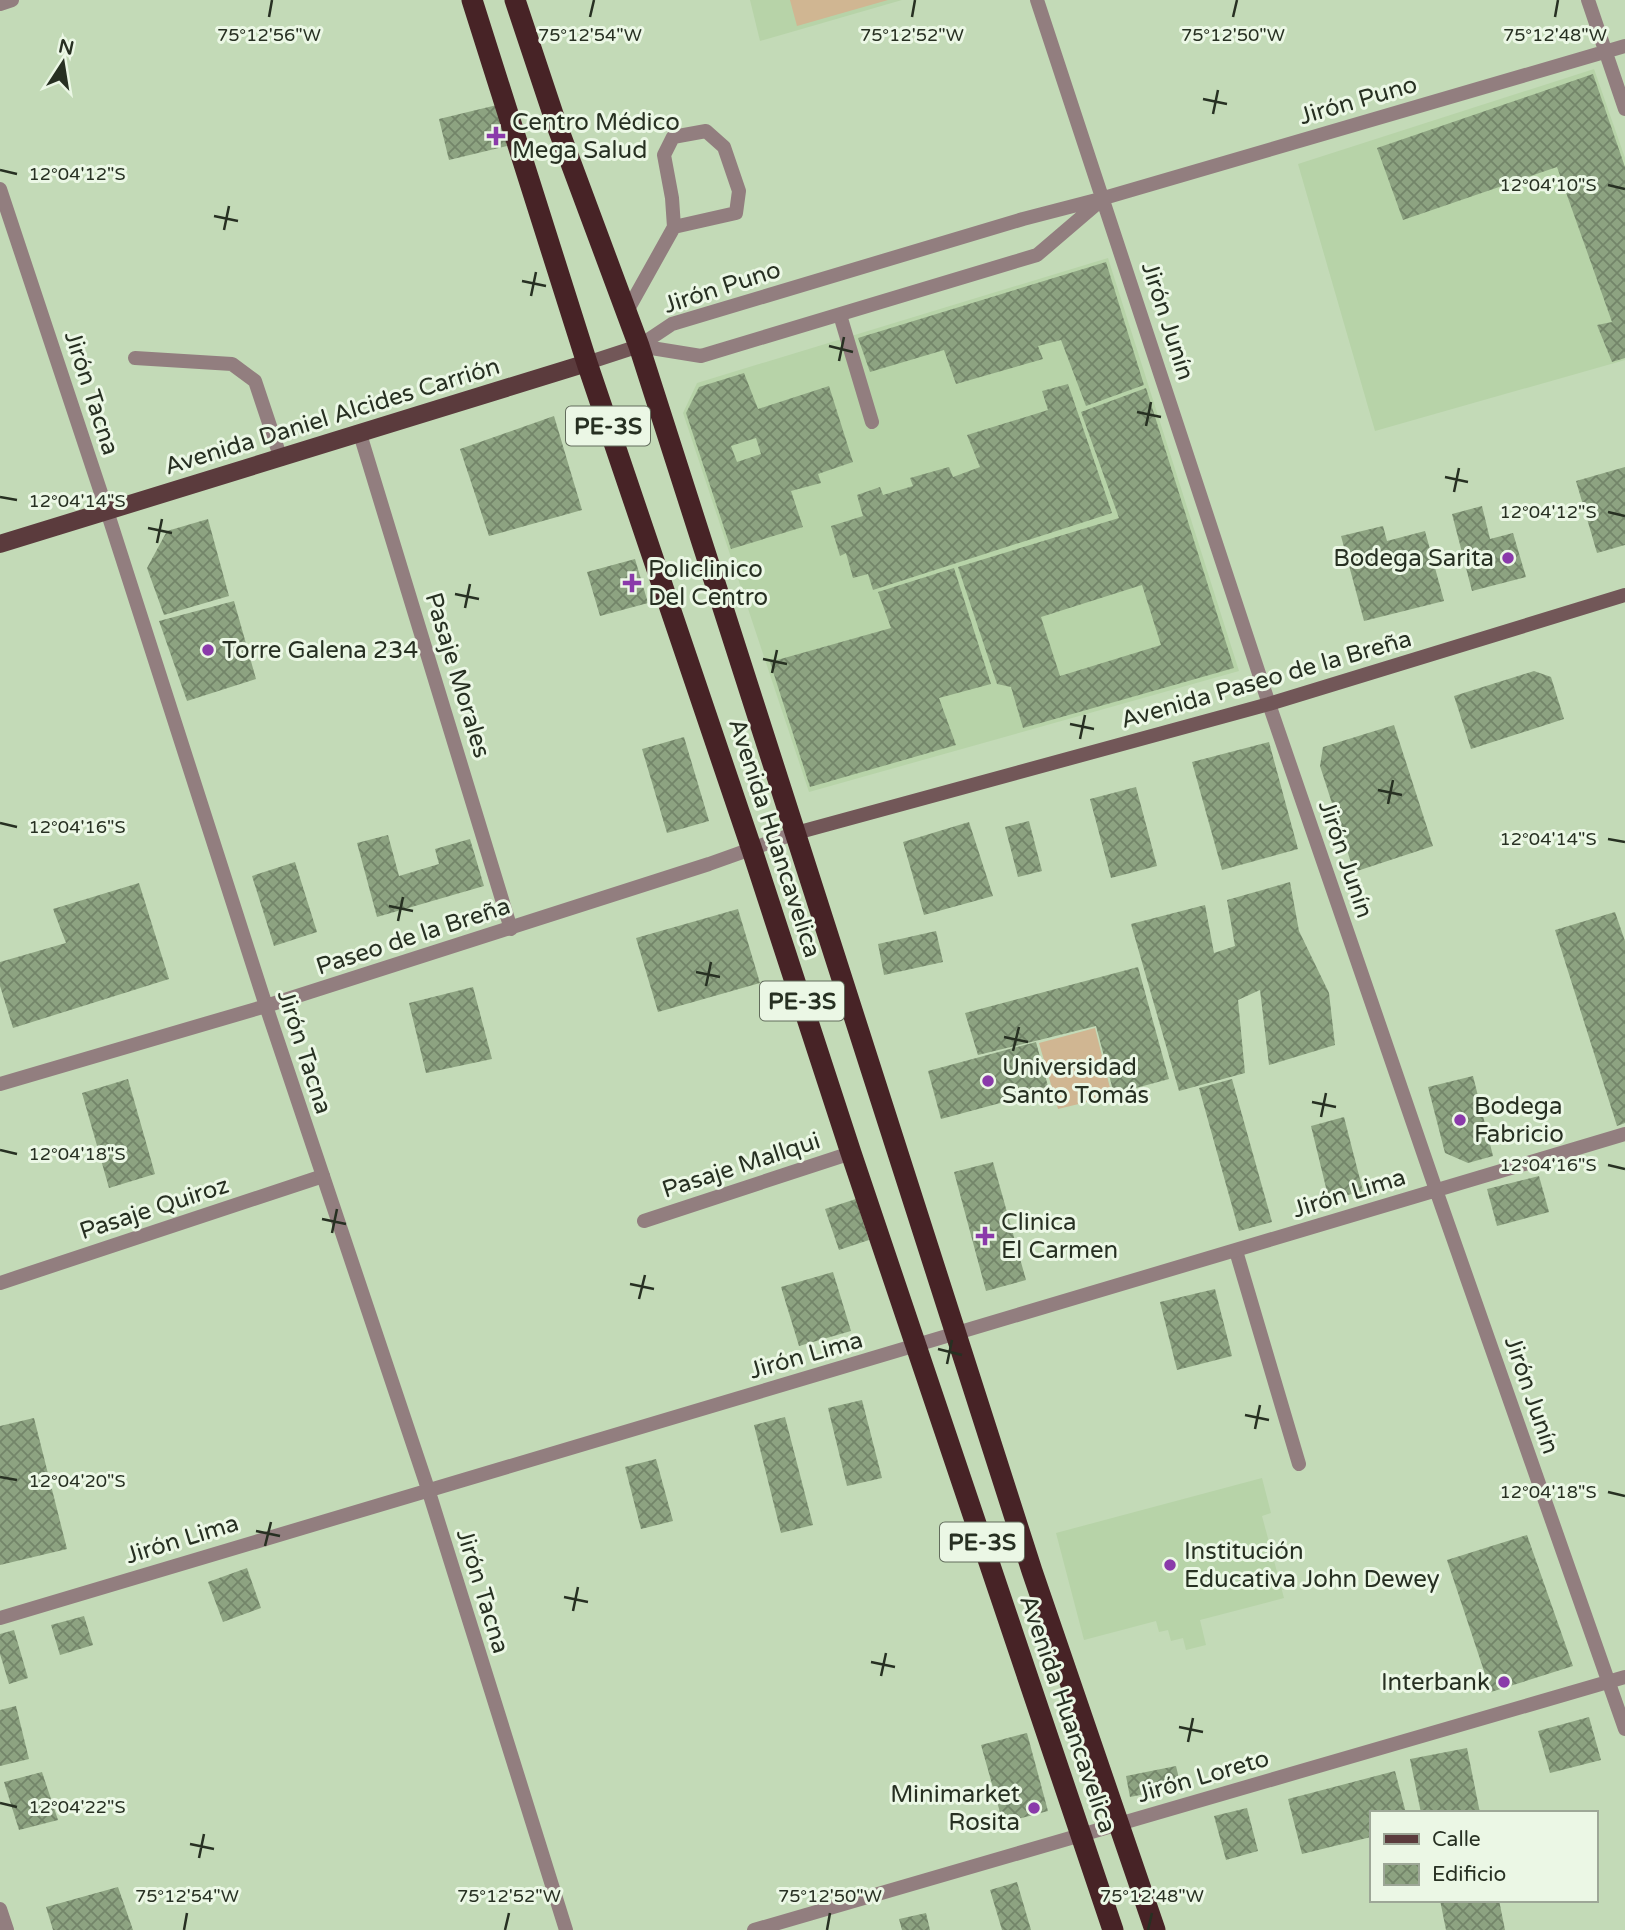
<svg xmlns="http://www.w3.org/2000/svg" width="1625" height="1930" font-family="'Varela Round',sans-serif">
  <defs>
    <pattern id="building-cross-hatch" width="8" height="8" patternUnits="userSpaceOnUse" patternTransform="scale(1.75)"><rect width="8" height="8" fill="#8da381"/><path d="M0 0l8 8M0 8l8-8" fill="none" stroke="#738569"/></pattern>
  </defs>
  <rect width="100%" height="100%" fill="#c3dab7"/>
  <path fill="#b7d3a8" d="M 750,0 L 902,0 L 760,41 Z
    M 1594,69 L 1625,158 L 1625,360 L 1375,431 L 1298,164 Z
    M 1108,258 L 1239,671 L 809,792 L 683,413 L 697,383 Z
    M 1262,1478 L 1271,1513 L 1262,1516 L 1284,1598 L 1200,1620 L 1206,1645 L 1186,1650 L 1183,1638 L 1171,1641 L 1168,1630 L 1159,1632 L 1156,1621 L 1084,1640 L 1056,1533 Z"/>
  <path fill="#d0b692" d="M 790,0 L 888,0 L 797,26 Z
    M 1095,1028 L 1112,1096 L 1058,1109 L 1039,1043 Z"/>
  <path fill="url(#building-cross-hatch)" fill-rule="evenodd" d="M 1593,74 L 1625,167 L 1625,358 L 1612,362 L 1597,325 L 1612,322 L 1557,167 L 1403,220 L 1377,148 Z
    M 497,105 L 507,146 L 449,160 L 439,119 Z
    M 1106,262 L 1144,385 L 1086,406 L 1061,340 L 1038,346 L 1043,359 L 956,384 L 944,350 L 870,372 L 858,338 Z
    M 744,373 L 758,409 L 829,386 L 853,462 L 818,474 L 821,483 L 791,491 L 803,527 L 731,549 L 686,413 L 699,387 ZM 756,438 L 761,454 L 737,462 L 731,446 Z
    M 1068,384 L 1112,513 L 873,590 L 868,574 L 853,578 L 846,553 L 840,556 L 831,526 L 863,516 L 857,495 L 880,487 L 883,495 L 913,486 L 910,478 L 949,467 L 953,477 L 980,467 L 967,435 L 1048,410 L 1042,391 Z
    M 1146,388 L 1234,668 L 1023,728 L 1011,687 L 997,684 L 958,567 L 1119,518 L 1081,412 ZM 1142,585 L 1161,645 L 1060,676 L 1041,617 Z
    M 554,416 L 582,510 L 489,536 L 460,449 Z
    M 1625,467 L 1625,545 L 1597,553 L 1576,481 Z
    M 1482,506 L 1490,539 L 1513,533 L 1526,577 L 1472,591 L 1452,514 Z
    M 208,519 L 229,596 L 164,615 L 147,568 L 167,531 Z
    M 1383,526 L 1387,541 L 1425,531 L 1444,601 L 1364,621 L 1341,536 Z
    M 635,559 L 648,603 L 600,616 L 587,572 Z
    M 954,568 L 991,684 L 939,698 L 956,745 L 810,787 L 770,662 L 891,628 L 878,592 Z
    M 234,601 L 256,679 L 187,701 L 159,621 Z
    M 1534,671 L 1551,677 L 1564,719 L 1471,749 L 1454,696 Z
    M 1394,725 L 1433,846 L 1354,872 L 1320,766 L 1323,747 Z
    M 684,737 L 709,821 L 667,833 L 642,749 Z
    M 1269,742 L 1298,849 L 1222,870 L 1192,762 Z
    M 1136,787 L 1157,866 L 1111,878 L 1090,799 Z
    M 1029,821 L 1042,871 L 1018,877 L 1005,827 Z
    M 969,822 L 993,896 L 924,915 L 903,842 Z
    M 388,835 L 399,876 L 439,864 L 435,849 L 470,839 L 484,886 L 377,917 L 357,843 Z
    M 295,862 L 317,932 L 274,946 L 252,876 Z
    M 1290,882 L 1299,931 L 1329,993 L 1335,1045 L 1269,1065 L 1260,990 L 1238,1000 L 1245,1073 L 1179,1091 L 1131,924 L 1205,905 L 1214,953 L 1235,946 L 1227,900 Z
    M 139,883 L 169,979 L 13,1028 L 0,986 L 0,962 L 66,943 L 53,909 Z
    M 738,909 L 760,983 L 658,1012 L 636,938 Z
    M 1615,912 L 1625,941 L 1625,1123 L 1617,1126 L 1555,930 Z
    M 936,931 L 943,962 L 884,975 L 878,944 Z
    M 1138,967 L 1169,1079 L 1114,1094 L 1096,1026 L 978,1055 L 965,1013 Z
    M 473,987 L 492,1059 L 426,1073 L 409,1003 Z
    M 1036,1042 L 1049,1090 L 941,1119 L 928,1071 Z
    M 1473,1076 L 1493,1156 L 1468,1163 L 1445,1153 L 1428,1087 Z
    M 128,1079 L 155,1174 L 109,1188 L 82,1093 Z
    M 1232,1079 L 1272,1222 L 1239,1231 L 1199,1088 Z
    M 1344,1117 L 1363,1191 L 1329,1200 L 1311,1126 Z
    M 993,1162 L 1026,1280 L 986,1291 L 954,1172 Z
    M 1539,1176 L 1549,1212 L 1497,1226 L 1487,1189 Z
    M 856,1199 L 869,1240 L 839,1250 L 825,1209 Z
    M 833,1272 L 851,1331 L 799,1346 L 781,1287 Z
    M 1215,1289 L 1232,1356 L 1177,1370 L 1160,1302 Z
    M 862,1400 L 882,1478 L 847,1486 L 828,1408 Z
    M 785,1417 L 813,1525 L 781,1533 L 754,1425 Z
    M 34,1418 L 67,1549 L 0,1565 L 0,1426 Z
    M 656,1459 L 673,1521 L 641,1529 L 625,1467 Z
    M 1527,1535 L 1573,1666 L 1491,1692 L 1447,1560 Z
    M 247,1568 L 261,1608 L 223,1622 L 208,1582 Z
    M 84,1616 L 93,1645 L 60,1655 L 51,1625 Z
    M 14,1630 L 28,1678 L 9,1684 L 0,1654 L 0,1634 Z
    M 16,1706 L 29,1759 L 0,1766 L 0,1710 Z
    M 1589,1717 L 1601,1760 L 1550,1773 L 1538,1731 Z
    M 1027,1733 L 1048,1811 L 1003,1823 L 981,1745 Z
    M 1467,1748 L 1480,1813 L 1421,1813 L 1410,1759 Z
    M 1176,1766 L 1181,1787 L 1130,1797 L 1126,1776 Z
    M 1395,1771 L 1406,1813 L 1371,1813 L 1371,1837 L 1302,1854 L 1288,1799 Z
    M 42,1772 L 58,1820 L 19,1830 L 4,1782 Z
    M 1247,1808 L 1258,1851 L 1226,1860 L 1214,1816 Z
    M 1017,1882 L 1031,1930 L 1002,1930 L 990,1890 Z
    M 118,1887 L 133,1930 L 53,1930 L 46,1907 Z
    M 1440,1900 L 1499,1900 L 1505,1930 L 1446,1930 Z
    M 926,1913 L 930,1930 L 902,1930 L 899,1919 Z"/>
  <g fill="none" stroke-linecap="round" stroke-linejoin="round">
    <path stroke="#927e7f" stroke-width="14" d="M 626,313 L 674,227 L 672,198 L 664,155 L 673,137 L 706,131 L 724,147 L 739,191 L 736,213 L 674,227
      M 840,315 L 872,422
      M 135,358 L 232,364 L 255,381 L 281,459
      M 360,434 L 511,929
      M 644,1221 L 851,1153
      M 1236,1251 L 1299,1464
      M 0,1283 L 323,1176"/>
    <path stroke="#927e7f" stroke-width="14" d="M 1037,0 L 1269,704 L 1436,1190 L 1625,1729
      M 1588,0 L 1625,109
      M 0,4 L 12,0
      M 0,189 L 107,511 L 266,1006 L 428,1489 L 566,1930
      M 639,346 L 672,324 L 1023,219 L 1104,198 L 1625,46
      M 639,346 L 701,356 L 1037,255 L 1099,202
      M 0,1084 L 266,1006 L 709,864 L 796,833
      M 0,1618 L 1625,1134
      M 0,1909 L 7,1930
      M 754,1930 L 1625,1677"/>
    <path stroke="#725758" stroke-width="14" d="M 587,363 L 639,346
      M 796,833 L 1269,704 L 1625,595"/>
    <path stroke="#5b3b3d" stroke-width="18" d="M 0,544 L 587,363"/>
    <path stroke="#472326" stroke-width="21" d="M 472,0 L 587,363 L 752,850 L 851,1153 L 1113,1930
      M 515,0 L 556,123 L 639,346 L 1032,1571 L 1155,1930"/>
  </g>
  <path fill="none" stroke="#273022" stroke-width="2.5" d="M 269,17 L 272,0M 590,17 L 594,0M 912,17 L 915,0M 1233,17 L 1237,0M 1555,17 L 1558,0M 1203,99 L 1227,104M 1213,114 L 1218,90M 0,170 L 17,174M 1608,185 L 1625,189M 214,216 L 238,221M 224,230 L 229,206M 522,281 L 546,286M 531,296 L 536,272M 829,346 L 853,352M 839,361 L 844,337M 1137,412 L 1161,417M 1146,426 L 1151,402M 1445,477 L 1468,482M 1454,492 L 1459,468M 0,497 L 17,500M 1608,512 L 1625,516M 148,528 L 172,533M 157,543 L 162,519M 455,594 L 479,599M 465,608 L 470,584M 763,659 L 787,664M 772,673 L 777,650M 1070,724 L 1094,729M 1080,739 L 1085,715M 1378,790 L 1402,795M 1388,804 L 1393,780M 0,823 L 17,827M 1608,839 L 1625,842M 389,906 L 413,911M 398,921 L 403,897M 696,972 L 720,977M 706,986 L 711,962M 1004,1037 L 1028,1042M 1013,1051 L 1019,1027M 1312,1102 L 1336,1107M 1321,1117 L 1326,1093M 0,1150 L 17,1154M 1608,1165 L 1625,1169M 322,1219 L 346,1224M 332,1233 L 337,1209M 630,1284 L 654,1289M 639,1299 L 645,1275M 938,1349 L 962,1355M 947,1364 L 952,1340M 1245,1415 L 1269,1420M 1255,1429 L 1260,1405M 0,1477 L 17,1480M 1608,1492 L 1625,1496M 256,1531 L 280,1536M 265,1546 L 271,1522M 564,1597 L 588,1602M 573,1611 L 578,1587M 871,1662 L 895,1667M 881,1676 L 886,1653M 1179,1727 L 1203,1732M 1188,1742 L 1193,1718M 0,1803 L 17,1807M 190,1844 L 214,1849M 199,1858 L 204,1834M 184,1930 L 187,1913M 505,1930 L 509,1913M 827,1930 L 830,1913M 1148,1930 L 1152,1913"/>
  <g fill="#8a3aaa" stroke="#ebf7e5" stroke-width="2.5">
    <path d="M492.5 125.5h7v7h7v7h-7v7h-7v-7h-7v-7h7z"/>
    <circle cx="1508" cy="558" r="7"/>
    <path d="M628.5 572.5h7v7h7v7h-7v7h-7v-7h-7v-7h7z"/>
    <circle cx="208" cy="650" r="7"/>
    <circle cx="988" cy="1081" r="7"/>
    <circle cx="1460" cy="1120" r="7"/>
    <path d="M981.5 1225.5h7v7h7v7h-7v7h-7v-7h-7v-7h7z"/>
    <circle cx="1170" cy="1565" r="7"/>
    <circle cx="1504" cy="1682" r="7"/>
    <circle cx="1034" cy="1808" r="7"/>
  </g>
  <g text-anchor="middle" stroke-width="6" stroke-linejoin="round" paint-order="stroke">
    <g fill="#ebf7e5" stroke="#626c5c" stroke-width="2">
      <rect x="566" y="406.5" width="84" height="39" rx="5"/>
      <rect x="760" y="981.5" width="84" height="39" rx="5"/>
      <rect x="940" y="1522.5" width="84" height="39" rx="5"/>
    </g>
    <g font-size="23" font-weight="bold" fill="#273022">
      <text x="608" y="434">PE-3S</text>
      <text x="802" y="1009">PE-3S</text>
      <text x="982" y="1550">PE-3S</text>
    </g>
    <g font-size="24" fill="#273022" stroke="#ebf7e5">
      <text transform="translate(1358 100) rotate(-16)" y="8">Jirón Puno</text>
      <text transform="translate(722 287) rotate(-18)" y="8">Jirón Puno</text>
      <text transform="translate(1168 321) rotate(72)" y="8">Jirón Junín</text>
      <text transform="translate(92 393) rotate(72)" y="8">Jirón Tacna</text>
      <text transform="translate(332 416) rotate(-17)" y="8">Avenida Daniel Alcides Carrión</text>
      <text transform="translate(458 675) rotate(73)" y="8">Pasaje Morales</text>
      <text transform="translate(1266 679) rotate(-16)" y="8">Avenida Paseo de la Breña</text>
      <text transform="translate(775 838) rotate(72)" y="8">Avenida Huancavelica</text>
      <text transform="translate(1346 859) rotate(71)" y="8">Jirón Junín</text>
      <text transform="translate(413 936) rotate(-18)" y="8">Paseo de la Breña</text>
      <text transform="translate(305 1052) rotate(72)" y="8">Jirón Tacna</text>
      <text transform="translate(741 1165) rotate(-18)" y="8">Pasaje Mallqui</text>
      <text transform="translate(1349 1193) rotate(-17)" y="8">Jirón Lima</text>
      <text transform="translate(154 1208) rotate(-18)" y="8">Pasaje Quiroz</text>
      <text transform="translate(806 1355) rotate(-16)" y="8">Jirón Lima</text>
      <text transform="translate(1532 1395) rotate(71)" y="8">Jirón Junín</text>
      <text transform="translate(182 1539) rotate(-17)" y="8">Jirón Lima</text>
      <text transform="translate(483 1591) rotate(73)" y="8">Jirón Tacna</text>
      <text transform="translate(1068 1714) rotate(71)" y="8">Avenida Huancavelica</text>
      <text transform="translate(1203 1776) rotate(-16)" y="8">Jirón Loreto</text>
    </g>
    <g font-size="24" fill="#273022" stroke="#ebf7e5" text-anchor="start">
      <text x="512" y="130">Centro Médico<tspan x="512" dy="28">Mega Salud</tspan></text>
      <text x="1494" y="566" text-anchor="end">Bodega Sarita</text>
      <text x="648" y="577">Policlinico<tspan x="648" dy="28">Del Centro</tspan></text>
      <text x="222" y="658">Torre Galena 234</text>
      <text x="1002" y="1075">Universidad<tspan x="1002" dy="28">Santo Tomás</tspan></text>
      <text x="1474" y="1114">Bodega<tspan x="1474" dy="28">Fabricio</tspan></text>
      <text x="1001" y="1230">Clinica<tspan x="1001" dy="28">El Carmen</tspan></text>
      <text x="1184" y="1559">Institución<tspan x="1184" dy="28">Educativa John Dewey</tspan></text>
      <text x="1490" y="1690" text-anchor="end">Interbank</text>
      <text x="1020" y="1802" text-anchor="end">Minimarket<tspan x="1020" dy="28">Rosita</tspan></text>
    </g>
  </g>
  <g font-size="18" text-anchor="middle" fill="#273022" stroke="#ebf7e5" stroke-width="6" stroke-linejoin="round" paint-order="stroke">
    <text x="269" y="41">75°12'56"W</text>
    <text x="590" y="41">75°12'54"W</text>
    <text x="912" y="41">75°12'52"W</text>
    <text x="1233" y="41">75°12'50"W</text>
    <text x="1555" y="41">75°12'48"W</text>
    <text x="77" y="180">12°04'12"S</text>
    <text x="1548" y="191">12°04'10"S</text>
    <text x="77" y="507">12°04'14"S</text>
    <text x="1548" y="518">12°04'12"S</text>
    <text x="77" y="833">12°04'16"S</text>
    <text x="1548" y="845">12°04'14"S</text>
    <text x="77" y="1160">12°04'18"S</text>
    <text x="1548" y="1171">12°04'16"S</text>
    <text x="77" y="1487">12°04'20"S</text>
    <text x="1548" y="1498">12°04'18"S</text>
    <text x="77" y="1813">12°04'22"S</text>
    <text x="187" y="1902">75°12'54"W</text>
    <text x="509" y="1902">75°12'52"W</text>
    <text x="830" y="1902">75°12'50"W</text>
    <text x="1152" y="1902">75°12'48"W</text>
  </g>
  <rect x="1370" y="1811" width="228" height="91" fill="#ebf7e5" stroke="#9da797" stroke-width="2"/>
  <rect x="1384" y="1834" width="35" height="10" fill="#5b3b3d" stroke="#9da797" stroke-width="2"/>
  <text x="1432" y="1846" font-size="21" fill="#273022">Calle</text>
  <rect x="1384" y="1864" width="35" height="21" fill="url(#building-cross-hatch)" stroke="#9da797" stroke-width="2"/>
  <text x="1432" y="1881" font-size="21" fill="#273022">Edificio</text>
  <g transform="translate(63 63) rotate(12)" stroke="#ebf7e5" stroke-width="5" paint-order="stroke">
  <path d="M0-5L12 26L0 18L-12 26Z" fill="#273022"/>
  <text y="-10" font-size="19" font-weight="bold" text-anchor="middle" fill="#273022">N</text>
  </g>
</svg>
